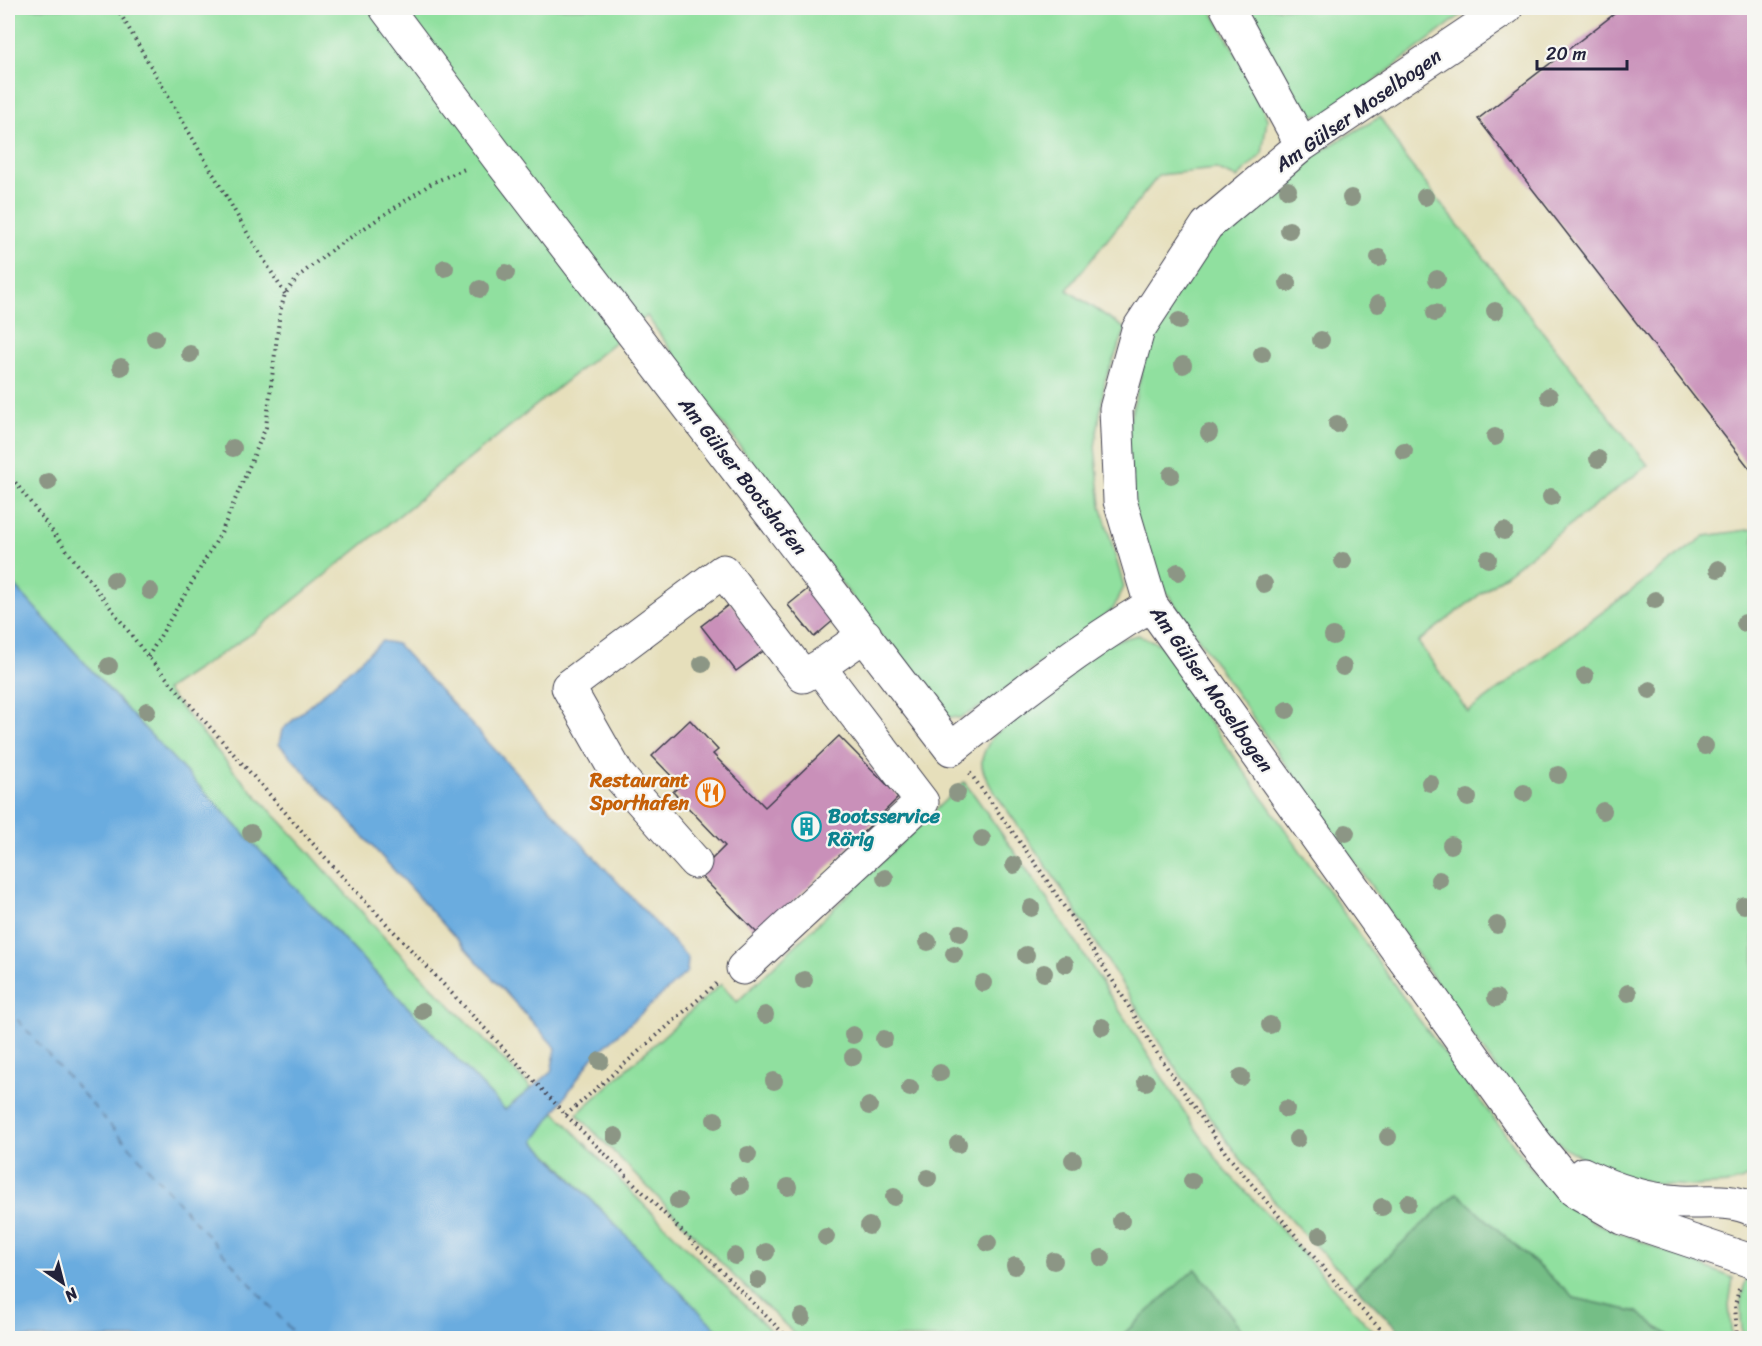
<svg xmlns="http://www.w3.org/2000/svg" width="1762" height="1346" font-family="Sriracha,sans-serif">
  <rect width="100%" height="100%" fill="#f6f6f2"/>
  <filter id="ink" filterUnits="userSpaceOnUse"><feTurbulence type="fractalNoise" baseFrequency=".0167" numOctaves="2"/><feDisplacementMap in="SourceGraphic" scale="12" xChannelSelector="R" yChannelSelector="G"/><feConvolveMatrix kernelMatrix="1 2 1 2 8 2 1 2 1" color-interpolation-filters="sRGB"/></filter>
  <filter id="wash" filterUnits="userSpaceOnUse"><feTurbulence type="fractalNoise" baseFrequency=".008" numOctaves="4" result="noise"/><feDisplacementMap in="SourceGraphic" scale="24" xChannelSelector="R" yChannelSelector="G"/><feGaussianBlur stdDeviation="1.35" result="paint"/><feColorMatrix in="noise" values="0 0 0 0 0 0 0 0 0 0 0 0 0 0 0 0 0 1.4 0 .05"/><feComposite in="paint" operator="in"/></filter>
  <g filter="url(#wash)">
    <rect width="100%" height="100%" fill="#e6dfbb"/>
    <path fill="#90e09f" stroke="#59816d" stroke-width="1.5" d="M 8,8 L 1210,8 L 1252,81 L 1267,119 L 1262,154 L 1237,178 L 1216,169 L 1159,175 L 1067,290 L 1126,329 L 1105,380 L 1095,447 L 1101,505 L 1124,587 L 1113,609 L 986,704 L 960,718 L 942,716 L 929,701 L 723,424 L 647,316 L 253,633 L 166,690 L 240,778 L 311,854 L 383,936 L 531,1088 L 505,1110 L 130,713 L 8,578 Z
      M 1245,8 L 1470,8 L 1362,91 L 1327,115 L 1301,116 Z
      M 1380,117 L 1406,159 L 1648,465 L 1418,642 L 1468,712 L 1705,536 L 1754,529 L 1754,1173 L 1743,1180 L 1729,1184 L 1693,1186 L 1657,1184 L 1610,1173 L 1565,1148 L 1535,1123 L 1465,1025 L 1359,868 L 1324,820 L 1162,586 L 1136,520 L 1126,435 L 1153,326 L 1203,248 L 1276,180 L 1336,142 Z
      M 1138,635 L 1162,645 L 1193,679 L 1192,697 L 1417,1017 L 1541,1181 L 1593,1222 L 1733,1278 L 1729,1305 L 1732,1338 L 1672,1338 L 1637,1312 L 1574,1298 L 1457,1193 L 1355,1286 C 1323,1254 1291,1222 1262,1186 C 1189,1097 1131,997 1069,900 C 1044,861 1017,825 991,787 C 978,763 979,761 992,737 L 1107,643 Z
      M 964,782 L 975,796 L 1030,874 L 1077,944 L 1189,1119 L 1224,1169 L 1268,1215 L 1379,1338 L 1248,1338 L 1195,1270 L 1119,1338 L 799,1338 L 735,1277 L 577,1114 L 721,984 L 737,1002 Z
      M 554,1111 L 635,1196 L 778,1338 L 725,1338 L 704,1318 L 550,1156 L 533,1141 Z
      M 1749,1272 L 1754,1278 L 1754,1338 L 1743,1338 C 1740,1311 1738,1299 1749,1272 Z"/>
    <path fill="#74be86" stroke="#4b7060" stroke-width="1.5" d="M 1457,1193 L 1574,1298 L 1637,1312 L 1672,1338 L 1407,1338 L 1355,1286 Z
      M 1196,1269 L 1248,1338 L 1119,1338 L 1195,1269 Z"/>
    <path fill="#6bacdf" stroke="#46678d" stroke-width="1.5" d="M 8,578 L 130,713 L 505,1110 L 551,1072 L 556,1048 L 279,744 L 282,730 L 382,641 L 397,644 L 688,958 L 687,972 L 592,1058 L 534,1141 L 725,1338 L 8,1338 Z"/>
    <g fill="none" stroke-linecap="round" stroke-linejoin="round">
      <path stroke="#3f597d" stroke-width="1.5" stroke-dasharray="8 6" stroke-linecap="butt" d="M 8,1009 L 298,1338"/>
    </g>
    <g id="blocks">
      <path fill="#c990b9" d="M 1622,8 L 1754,8 L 1754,474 L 1478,119 Z
        M 809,588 L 834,620 L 814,637 L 788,605 Z
        M 731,603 L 766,649 L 736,671 L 701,626 Z
        M 690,720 L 718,750 L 713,754 L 765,807 L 839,736 L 899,797 L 759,935 L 698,873 L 725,846 L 673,792 L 680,785 L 652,756 Z"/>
    </g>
  </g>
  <g filter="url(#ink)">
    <use href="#blocks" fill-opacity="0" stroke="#3f3e4e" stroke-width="1.5"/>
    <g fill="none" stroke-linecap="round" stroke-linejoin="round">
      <defs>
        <path id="minor" d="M 386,8 L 500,160 L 951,749 C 1015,698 1080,647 1151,605
          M 1227,8 L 1302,145
          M 1506,8 L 1302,145 L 1207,225 L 1138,330 L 1116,409 L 1120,501 L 1151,605 L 1536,1144 L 1574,1190 L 1623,1218 L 1754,1262
          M 695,862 L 618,775 L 568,687 L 723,571 L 803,676 L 819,667 L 865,635
          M 743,968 L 922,802 L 819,667
          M 1583,1174 C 1614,1190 1645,1200 1681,1202 C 1705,1203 1732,1198 1754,1210"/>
      </defs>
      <use href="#minor" stroke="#3f3e4e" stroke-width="35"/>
      <path stroke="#3f3e4e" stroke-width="4" stroke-dasharray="1.5 4.5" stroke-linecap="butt" d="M 117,8 L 248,234 L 285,294
        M 8,473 L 148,657 L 338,872 L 566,1115 L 788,1338
        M 148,657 L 221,533 L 266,427 L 280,312 L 285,294 L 299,276 L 333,249 L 432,183 L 467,168
        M 970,773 L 1038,867 L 1117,987 L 1155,1050 L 1227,1155 L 1337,1284 L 1389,1338
        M 566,1115 L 717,983
        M 1737,1338 L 1735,1305 L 1739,1289"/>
      <use href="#minor" stroke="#fff" stroke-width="33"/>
    </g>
    <g fill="#8c9685">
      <circle cx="1288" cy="190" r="9"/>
      <circle cx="1425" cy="197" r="9"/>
      <circle cx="1351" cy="198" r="9"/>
      <circle cx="1289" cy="230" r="9"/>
      <circle cx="1379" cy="258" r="9"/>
      <circle cx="445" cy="268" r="9"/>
      <circle cx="506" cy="273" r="9"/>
      <circle cx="1437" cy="279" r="9"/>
      <circle cx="1288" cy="283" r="9"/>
      <circle cx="480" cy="289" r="9"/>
      <circle cx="1378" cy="304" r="9"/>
      <circle cx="1495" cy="311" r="9"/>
      <circle cx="1435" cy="313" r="9"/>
      <circle cx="1179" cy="321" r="9"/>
      <circle cx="155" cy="338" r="9"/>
      <circle cx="1321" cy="340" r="9"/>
      <circle cx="190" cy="354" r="9"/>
      <circle cx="1262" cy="354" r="9"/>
      <circle cx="1183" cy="365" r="9"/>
      <circle cx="121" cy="367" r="9"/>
      <circle cx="1549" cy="396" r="9"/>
      <circle cx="1337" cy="424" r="9"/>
      <circle cx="1209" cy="433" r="9"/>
      <circle cx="1495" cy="437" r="9"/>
      <circle cx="233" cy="448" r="9"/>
      <circle cx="1404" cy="451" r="9"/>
      <circle cx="1598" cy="459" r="9"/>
      <circle cx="1171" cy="475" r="9"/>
      <circle cx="48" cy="482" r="9"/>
      <circle cx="1551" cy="497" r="9"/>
      <circle cx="1504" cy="531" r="9"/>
      <circle cx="1488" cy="559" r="9"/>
      <circle cx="1343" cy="561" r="9"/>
      <circle cx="1718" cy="569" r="9"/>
      <circle cx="1178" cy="572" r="9"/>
      <circle cx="114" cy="580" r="9"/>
      <circle cx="1264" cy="584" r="9"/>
      <circle cx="150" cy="591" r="9"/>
      <circle cx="1655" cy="600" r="9"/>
      <circle cx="1745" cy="623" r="9"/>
      <circle cx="1333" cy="636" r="9"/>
      <circle cx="702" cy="664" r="9"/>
      <circle cx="109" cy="666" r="9"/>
      <circle cx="1343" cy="667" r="9"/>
      <circle cx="1585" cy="676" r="9"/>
      <circle cx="1650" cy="690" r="9"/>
      <circle cx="1287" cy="710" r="9"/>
      <circle cx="147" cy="711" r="9"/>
      <circle cx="1705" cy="746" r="9"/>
      <circle cx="1558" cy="775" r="9"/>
      <circle cx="1430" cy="783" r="9"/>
      <circle cx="957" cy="793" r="9"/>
      <circle cx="1524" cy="793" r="9"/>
      <circle cx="1468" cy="798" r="9"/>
      <circle cx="1603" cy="811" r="9"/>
      <circle cx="251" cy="833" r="9"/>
      <circle cx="1346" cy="833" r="9"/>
      <circle cx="982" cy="839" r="9"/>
      <circle cx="1451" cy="845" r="9"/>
      <circle cx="1014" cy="865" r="9"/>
      <circle cx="885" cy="878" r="9"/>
      <circle cx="1439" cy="880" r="9"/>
      <circle cx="1744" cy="905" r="9"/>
      <circle cx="1031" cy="908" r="9"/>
      <circle cx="1497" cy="925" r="9"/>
      <circle cx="960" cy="933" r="9"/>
      <circle cx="928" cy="942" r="9"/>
      <circle cx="954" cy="954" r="9"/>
      <circle cx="1026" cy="955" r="9"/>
      <circle cx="1065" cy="964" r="9"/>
      <circle cx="1044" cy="973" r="9"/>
      <circle cx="804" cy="980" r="9"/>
      <circle cx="983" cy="983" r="9"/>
      <circle cx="1628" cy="993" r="9"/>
      <circle cx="1496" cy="998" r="9"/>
      <circle cx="422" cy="1011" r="9"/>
      <circle cx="765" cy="1015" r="9"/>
      <circle cx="1270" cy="1025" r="9"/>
      <circle cx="1102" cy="1027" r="9"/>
      <circle cx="853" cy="1035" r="9"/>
      <circle cx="884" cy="1039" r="9"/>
      <circle cx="853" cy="1057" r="9"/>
      <circle cx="600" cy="1061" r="9"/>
      <circle cx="940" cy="1073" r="9"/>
      <circle cx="1241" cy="1077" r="9"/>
      <circle cx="774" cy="1081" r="9"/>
      <circle cx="1146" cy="1082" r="9"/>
      <circle cx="910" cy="1088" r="9"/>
      <circle cx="869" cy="1106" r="9"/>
      <circle cx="1286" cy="1109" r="9"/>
      <circle cx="715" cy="1120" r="9"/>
      <circle cx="615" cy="1136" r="9"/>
      <circle cx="1388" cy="1137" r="9"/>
      <circle cx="1297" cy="1139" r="9"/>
      <circle cx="958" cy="1144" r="9"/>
      <circle cx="748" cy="1155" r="9"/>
      <circle cx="1073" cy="1160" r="9"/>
      <circle cx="928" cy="1178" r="9"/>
      <circle cx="1192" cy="1181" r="9"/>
      <circle cx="740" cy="1186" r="9"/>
      <circle cx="788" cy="1187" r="9"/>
      <circle cx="894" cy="1197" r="9"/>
      <circle cx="678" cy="1201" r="9"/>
      <circle cx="1408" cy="1203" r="9"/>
      <circle cx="1382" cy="1207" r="9"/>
      <circle cx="1121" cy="1221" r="9"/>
      <circle cx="869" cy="1226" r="9"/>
      <circle cx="1320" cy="1235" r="9"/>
      <circle cx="826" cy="1237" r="9"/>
      <circle cx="988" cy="1243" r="9"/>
      <circle cx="766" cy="1252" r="9"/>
      <circle cx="735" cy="1256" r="9"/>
      <circle cx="1102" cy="1258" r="9"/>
      <circle cx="1054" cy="1261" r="9"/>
      <circle cx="1015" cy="1266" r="9"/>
      <circle cx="758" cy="1280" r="9"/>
      <circle cx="802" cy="1317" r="9"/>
    </g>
  </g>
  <defs>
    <symbol id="restaurant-ring" viewBox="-11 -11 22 22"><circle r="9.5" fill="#f6f6f2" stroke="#e8710a" stroke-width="1.5"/><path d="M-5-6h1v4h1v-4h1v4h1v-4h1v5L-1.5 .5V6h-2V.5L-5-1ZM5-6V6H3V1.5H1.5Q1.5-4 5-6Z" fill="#e8710a"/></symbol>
    <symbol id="building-ring" viewBox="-11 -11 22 22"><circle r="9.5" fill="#f6f6f2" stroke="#0f9aa8" stroke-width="1.5"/><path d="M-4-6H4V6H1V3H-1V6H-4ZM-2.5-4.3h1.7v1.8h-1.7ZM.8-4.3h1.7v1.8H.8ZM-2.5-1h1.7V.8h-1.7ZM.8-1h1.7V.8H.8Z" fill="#0f9aa8"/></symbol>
  </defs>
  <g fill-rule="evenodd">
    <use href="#restaurant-ring" x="694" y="776" width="33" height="33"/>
    <use href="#building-ring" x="790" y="810" width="33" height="33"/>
  </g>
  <g text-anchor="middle" stroke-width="4.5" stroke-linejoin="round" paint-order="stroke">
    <g font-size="20" fill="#22223b" stroke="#f6f6f2">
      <text transform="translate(1358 110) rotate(-35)" y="7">Am Gülser Moselbogen</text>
      <text transform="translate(743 476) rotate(52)" y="7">Am Gülser Bootshafen</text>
      <text transform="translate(1212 689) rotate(55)" y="7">Am Gülser Moselbogen</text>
    </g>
    <g font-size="20" font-weight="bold" fill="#c56008" stroke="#f6f6f2" text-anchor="end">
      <text x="689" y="787">Restaurant<tspan x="689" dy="23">Sporthafen</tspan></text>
    </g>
    <g font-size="20" font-weight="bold" fill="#0d838f" stroke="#f6f6f2" text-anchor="start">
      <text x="828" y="823">Bootsservice<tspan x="828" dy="23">Rörig</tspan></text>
    </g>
  </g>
  <rect width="1762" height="1346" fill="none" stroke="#f6f6f2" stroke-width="30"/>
  <g transform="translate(63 1283) rotate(145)" stroke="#f6f6f2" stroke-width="4.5" paint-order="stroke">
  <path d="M0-4.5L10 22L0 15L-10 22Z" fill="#22223b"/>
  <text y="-9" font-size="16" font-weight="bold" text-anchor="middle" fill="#22223b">N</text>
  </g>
  <path d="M1537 60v9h90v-9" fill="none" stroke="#22223b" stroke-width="3"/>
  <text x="1546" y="60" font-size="18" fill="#22223b" stroke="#f6f6f2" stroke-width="4.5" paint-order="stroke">20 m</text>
</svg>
